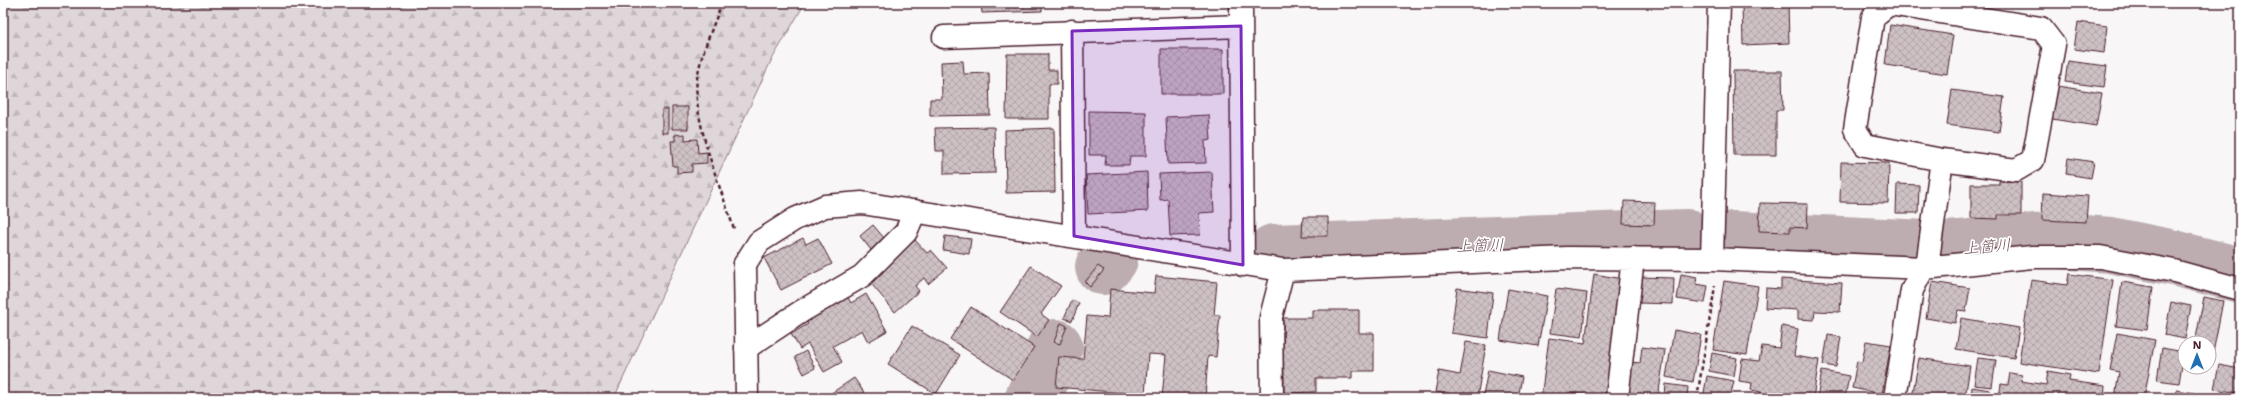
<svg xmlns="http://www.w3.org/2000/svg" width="2243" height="401" font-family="'Shantell Sans','Klee One',sans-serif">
  <defs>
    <pattern id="forest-firs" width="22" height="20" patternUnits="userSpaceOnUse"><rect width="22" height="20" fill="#ded6d9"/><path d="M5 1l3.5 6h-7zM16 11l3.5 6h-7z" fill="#c0b7ba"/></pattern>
    <pattern id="building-cross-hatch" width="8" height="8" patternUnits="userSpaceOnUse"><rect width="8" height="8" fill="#cdc1c4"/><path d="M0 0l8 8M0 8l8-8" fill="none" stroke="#b2a5a9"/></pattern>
  </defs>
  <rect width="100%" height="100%" fill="#f8f6f7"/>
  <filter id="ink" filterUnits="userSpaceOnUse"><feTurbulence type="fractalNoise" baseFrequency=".025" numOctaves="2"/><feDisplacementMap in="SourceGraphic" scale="8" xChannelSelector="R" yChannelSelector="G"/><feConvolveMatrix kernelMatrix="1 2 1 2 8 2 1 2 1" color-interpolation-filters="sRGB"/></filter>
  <g filter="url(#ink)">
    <path fill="url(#forest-firs)" stroke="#947a82" d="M 3,3 L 805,3 L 771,61 L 614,398 L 3,398 Z"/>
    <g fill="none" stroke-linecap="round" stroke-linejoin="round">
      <path stroke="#bdadb0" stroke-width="56" d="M 1732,239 L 1949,249 L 2046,240 L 2110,245 L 2174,258 L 2240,275
        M 1274,252 L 1687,237
        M 1103,267 L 1110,259
        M 1033,398 L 1055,347"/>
    </g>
    <path fill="url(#building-cross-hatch)" stroke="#4a1f2b" d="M 981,3 L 1042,3 L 1042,11 L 982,13 Z
      M 1742,3 L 1788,3 L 1789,43 L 1743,45 Z
      M 2078,22 L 2107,26 L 2104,53 L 2074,49 Z
      M 1890,25 L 1953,35 L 1947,74 L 1885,65 Z
      M 1161,49 L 1223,49 L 1223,94 L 1161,94 Z
      M 1007,54 L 1048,54 L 1048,70 L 1057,70 L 1057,84 L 1049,84 L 1049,119 L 1006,119 Z
      M 963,61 L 964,74 L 989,73 L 990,115 L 930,116 L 930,99 L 942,99 L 941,62 Z
      M 2068,61 L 2107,66 L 2104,87 L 2065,82 Z
      M 1733,71 L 1782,71 L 1783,110 L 1776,110 L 1776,155 L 1734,155 Z
      M 2057,86 L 2102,93 L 2096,126 L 2052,119 Z
      M 1952,90 L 2004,97 L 1999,132 L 1947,125 Z
      M 672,107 L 688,107 L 688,129 L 672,129 Z
      M 662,109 L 668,109 L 668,133 L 662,133 Z
      M 1089,111 L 1146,112 L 1146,156 L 1130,156 L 1129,165 L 1105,165 L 1106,155 L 1089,155 Z
      M 1209,115 L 1211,140 L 1205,141 L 1206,163 L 1168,164 L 1166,117 Z
      M 994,127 L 995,173 L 944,174 L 944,151 L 936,151 L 935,128 Z
      M 1054,128 L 1055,192 L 1006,193 L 1005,130 Z
      M 685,134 L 685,140 L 697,139 L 698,153 L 707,152 L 707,163 L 692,164 L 692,172 L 677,173 L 677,166 L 673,166 L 671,141 L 675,141 L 675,135 Z
      M 2068,158 L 2094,162 L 2091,178 L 2066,174 Z
      M 1841,162 L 1889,163 L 1888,203 L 1840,202 Z
      M 1147,172 L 1148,211 L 1088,214 L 1086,175 Z
      M 1212,172 L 1214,212 L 1199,213 L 1200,235 L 1170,236 L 1168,199 L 1160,200 L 1159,174 Z
      M 1999,181 L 2021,182 L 2021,215 L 1998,215 L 1998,219 L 1971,218 L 1971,184 L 1999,184 Z
      M 1897,184 L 1919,185 L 1918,213 L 1896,213 Z
      M 2043,193 L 2088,196 L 2086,222 L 2042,220 Z
      M 1624,201 L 1655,202 L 1654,225 L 1623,224 Z
      M 1760,203 L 1808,204 L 1807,228 L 1790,227 L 1790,232 L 1759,231 Z
      M 1303,217 L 1328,217 L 1328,236 L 1302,236 Z
      M 873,225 L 884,238 L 871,250 L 860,236 Z
      M 945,236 L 971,239 L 969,254 L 943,250 Z
      M 803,238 L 806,244 L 818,238 L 832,264 L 781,290 L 764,258 Z
      M 915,240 L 927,253 L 931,250 L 947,268 L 928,284 L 924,278 L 915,286 L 919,291 L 895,312 L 868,280 Z
      M 1031,266 L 1061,286 L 1041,314 L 1049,320 L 1037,337 L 1000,312 Z
      M 1098,266 L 1104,270 L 1090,287 L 1085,282 Z
      M 1594,274 L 1623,279 L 1608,392 L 1605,391 L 1604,397 L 1568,393 L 1567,398 L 1541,398 L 1549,338 L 1585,343 Z
      M 1681,274 L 1697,277 L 1696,284 L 1708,286 L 1705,303 L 1677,299 Z
      M 2069,274 L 2113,280 L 2099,374 L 2019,362 L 2031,280 L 2067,285 Z
      M 1156,276 L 1217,282 L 1214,315 L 1220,315 L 1216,357 L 1208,356 L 1205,398 L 1162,398 L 1166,355 L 1148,354 L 1145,395 L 1056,387 L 1059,357 L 1083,359 L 1087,316 L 1108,318 L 1110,289 L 1154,293 Z
      M 1639,277 L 1674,278 L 1673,304 L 1638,303 Z
      M 1781,279 L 1842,283 L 1840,312 L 1815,311 L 1814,320 L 1798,319 L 1798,310 L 1765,308 L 1766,288 L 1781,289 Z
      M 1724,281 L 1758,286 L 1747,355 L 1713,350 Z
      M 1932,282 L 1970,288 L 1966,311 L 1958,310 L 1955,323 L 1926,318 Z
      M 2122,282 L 2153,287 L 2147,330 L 2116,326 Z
      M 1457,288 L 1493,293 L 1488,338 L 1451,333 Z
      M 1508,289 L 1547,296 L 1538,346 L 1500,340 Z
      M 1556,289 L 1587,293 L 1582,337 L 1550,333 Z
      M 866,294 L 887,331 L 868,342 L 862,330 L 833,346 L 842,362 L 824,372 L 808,344 L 800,349 L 791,334 L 808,324 L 806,320 L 847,296 L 851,303 Z
      M 2204,297 L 2223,301 L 2213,353 L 2209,352 L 2209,343 L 2195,343 Z
      M 1072,300 L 1079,303 L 1072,321 L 1064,318 Z
      M 2171,302 L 2191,306 L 2185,339 L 2165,335 Z
      M 971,307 L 1034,347 L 1013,380 L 950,339 Z
      M 1312,310 L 1359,310 L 1359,333 L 1374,333 L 1374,371 L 1352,371 L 1352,378 L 1316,378 L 1316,392 L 1284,393 L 1283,318 L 1312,318 Z
      M 1961,318 L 2019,328 L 2014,358 L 1956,349 Z
      M 1061,323 L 1067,326 L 1060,344 L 1054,342 Z
      M 912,326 L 960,355 L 936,394 L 888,364 Z
      M 1782,326 L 1798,329 L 1794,356 L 1819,360 L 1813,398 L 1760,398 L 1761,392 L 1751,390 L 1752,383 L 1739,381 L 1742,359 L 1759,361 L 1762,346 L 1779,348 Z
      M 1674,330 L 1701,335 L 1693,382 L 1666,377 Z
      M 2117,333 L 2155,340 L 2144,398 L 2115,398 L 2119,372 L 2110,370 Z
      M 1828,335 L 1841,337 L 1836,367 L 1823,365 Z
      M 1866,341 L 1891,345 L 1882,394 L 1852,388 L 1857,361 L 1862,362 Z
      M 1466,342 L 1486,345 L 1477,398 L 1435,392 L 1439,371 L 1460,375 Z
      M 1642,347 L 1665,350 L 1658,398 L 1627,397 L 1631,362 L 1640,363 Z
      M 2162,348 L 2184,352 L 2179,383 L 2157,380 Z
      M 806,351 L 815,368 L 804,374 L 795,357 Z
      M 1712,353 L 1737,358 L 1734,376 L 1709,371 Z
      M 1919,358 L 1970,366 L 1965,398 L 1912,398 Z
      M 1978,358 L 1996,360 L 1992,387 L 1974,385 Z
      M 2219,365 L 2240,369 L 2240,393 L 2214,389 Z
      M 1488,370 L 1522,377 L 1518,398 L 1483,396 Z
      M 1822,371 L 1849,376 L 1845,398 L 1817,398 Z
      M 2048,371 L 2070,375 L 2069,381 L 2105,386 L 2104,398 L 1999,398 L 2001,384 L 2008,385 L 2010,373 L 2022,375 L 2021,381 L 2046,385 Z
      M 1707,376 L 1734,381 L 1730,398 L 1703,398 Z
      M 854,378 L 868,398 L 824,398 Z
      M 1666,384 L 1688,387 L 1687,398 L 1665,397 Z
      M 1972,387 L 1990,390 L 1989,398 L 1971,398 Z
      M 2177,390 L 2194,393 L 2193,398 L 2175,398 Z"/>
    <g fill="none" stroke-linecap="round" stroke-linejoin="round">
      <defs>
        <path id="minor" d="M 1241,3 L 1243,265
          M 1072,31 L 1074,236
          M 944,37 L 1241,26
          M 1712,259 L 1719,3
          M 745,264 L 759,242 L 795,219 L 825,206 L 862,203 L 1283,270 L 1567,258 L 1712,259 L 1924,268 L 2032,257 L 2100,257 L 2174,271 L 2240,289
          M 746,348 L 802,311 L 862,276 L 906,232 L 915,211
          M 1272,398 L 1271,317 L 1283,270
          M 1617,398 L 1633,258
          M 1895,398 L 1912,290 L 1928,259 L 1942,160 L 1865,145 L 1855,129 L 1873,17 L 1889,4 L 2041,28 L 2054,45 L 2033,160 L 2016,170 L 1942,160"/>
        <path id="major" d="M 745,264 L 747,398"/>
      </defs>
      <use href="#minor" stroke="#4a1f2b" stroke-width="25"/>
      <use href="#major" stroke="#4a1f2b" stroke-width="25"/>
      <path stroke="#4a1f2b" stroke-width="2.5" stroke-dasharray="4 3" stroke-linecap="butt" d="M 722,3 C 713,27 701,53 697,79 C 692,119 721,189 734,229
        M 1697,398 L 1715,286"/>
      <use href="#minor" stroke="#fff" stroke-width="22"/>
      <use href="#major" stroke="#fff" stroke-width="22"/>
    </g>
  </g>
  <path fill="#7b2cbf" fill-opacity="0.2" stroke="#7b2cbf" stroke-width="3" stroke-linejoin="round" d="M 1241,26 L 1243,265 L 1074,236 L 1072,31 Z"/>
  <g text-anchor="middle" stroke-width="3.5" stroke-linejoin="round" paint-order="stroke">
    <g font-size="16" font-style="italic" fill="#72515a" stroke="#fff">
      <text transform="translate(1480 245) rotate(-2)" y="6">上箇川</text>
      <text transform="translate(1987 246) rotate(-5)" y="6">上箇川</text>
    </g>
  </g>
  <rect width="2243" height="401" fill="none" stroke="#fff" stroke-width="16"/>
  <rect x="8" y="8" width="2227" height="385" fill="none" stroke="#4a1f2b" stroke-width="1.5" filter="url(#ink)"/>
  <g transform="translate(2197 355)"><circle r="19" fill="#ffffff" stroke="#b7a5aa"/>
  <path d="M0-3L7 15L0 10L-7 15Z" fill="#1f6fb2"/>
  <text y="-6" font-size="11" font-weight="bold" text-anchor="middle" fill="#4a1f2b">N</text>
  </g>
</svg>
